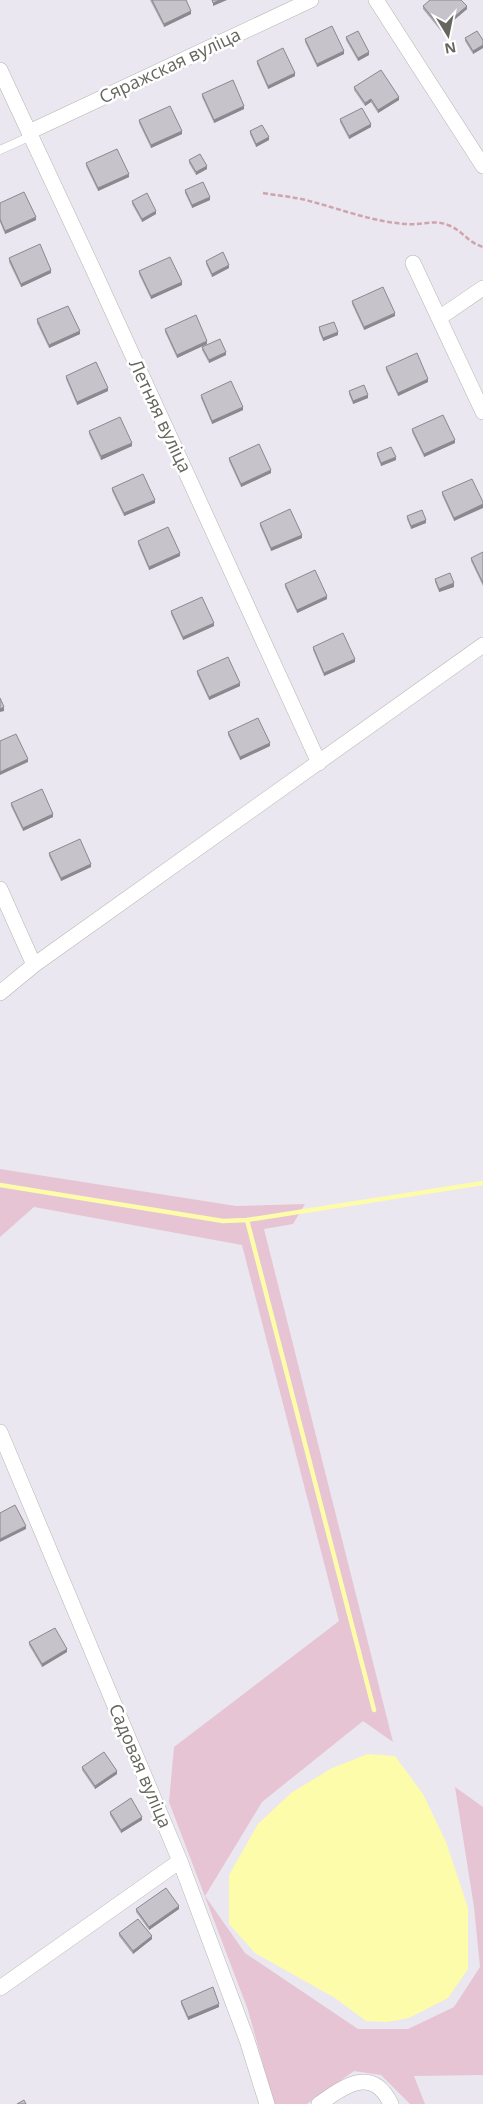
<svg xmlns="http://www.w3.org/2000/svg" width="483" height="2104" font-family="'Open Sans',sans-serif">
  <rect width="100%" height="100%" fill="#eae7f0"/>
  <path fill="#e6c4d3" d="M 0,1169 L 236,1206 L 305,1204 L 293,1224 L 264,1229 L 393,1742 L 363,1721 L 262,1802 L 205,1896 L 245,1953 L 358,2029 L 408,2029 L 454,2007 L 480,1967 L 474,1907 L 455,1787 L 483,1807 L 483,2075 L 414,2076 L 425,2104 L 410,2104 L 381,2075 L 354,2071 L 307,2104 L 274,2104 L 248,2010 L 169,1802 L 174,1747 L 339,1621 L 242,1245 L 34,1207 L 0,1237 Z"/>
  <path fill="#fcfcab" d="M 368,1754 L 395,1756 L 423,1794 L 446,1842 L 468,1908 L 468,1969 L 448,1998 L 409,2018 L 387,2022 L 366,2021 L 335,1998 L 255,1953 L 229,1924 L 229,1875 L 258,1824 L 291,1793 L 332,1768 Z"/>
  <g fill="none" stroke-linecap="round" stroke-linejoin="round">
    <path stroke="#fcfcab" stroke-width="4.5" d="M 0,1185 L 223,1221 L 247,1220 L 483,1183
      M 247,1220 L 374,1710"/>
    <defs>
      <path id="lane" d="M 0,150 L 31,136"/>
      <path id="street" d="M 376,0 L 483,166
        M 0,70 L 93,269 L 319,763
        M 29,132 L 311,0
        M 413,263 L 483,412
        M 439,318 L 483,288
        M 0,889 L 34,965
        M 0,993 L 34,965 L 483,645
        M 0,1432 L 180,1861 L 247,2040 L 267,2104
        M 0,1988 L 180,1861
        M 319,2104 C 345,2086 372,2065 391,2104"/>
    </defs>
    <use href="#lane" stroke="#b4b6af" stroke-width="9"/>
    <use href="#street" stroke="#b4b6af" stroke-width="16"/>
    <path stroke="#d0a4ac" stroke-width="2.5" stroke-dasharray="5 2.5" stroke-linecap="butt" d="M 263,193 C 280,196 297,197 313,202 C 343,210 374,222 406,224 C 420,226 433,219 448,225 C 462,230 467,242 483,247"/>
    <use href="#lane" stroke="#fff" stroke-width="8"/>
    <use href="#street" stroke="#fff" stroke-width="15"/>
  </g>
  <path fill="#aaa8af" d="M 150,0 L 186,0 L 191,14 L 164,27 Z
    M 423,6 L 467,9 L 441,31 L 423,9 Z
    M 346,37 L 369,55 L 358,61 L 346,40 Z
    M 465,38 L 483,40 L 483,48 L 473,54 L 465,41 Z
    M 305,39 L 344,54 L 317,67 L 305,42 Z
    M 257,61 L 295,76 L 268,89 L 257,64 Z
    M 354,87 L 399,100 L 378,113 L 371,102 L 365,106 L 354,90 Z
    M 202,94 L 244,109 L 214,123 L 202,97 Z
    M 340,119 L 371,127 L 349,139 L 340,122 Z
    M 139,120 L 182,134 L 151,148 L 139,123 Z
    M 250,131 L 269,140 L 256,147 L 250,134 Z
    M 189,160 L 207,169 L 196,175 L 189,163 Z
    M 86,163 L 129,177 L 98,191 L 86,166 Z
    M 185,190 L 210,200 L 192,208 L 185,193 Z
    M 132,201 L 156,214 L 142,222 L 132,204 Z
    M 0,203 L 36,220 L 5,234 L 0,222 Z
    M 9,258 L 51,273 L 21,287 L 9,262 Z
    M 206,261 L 229,268 L 212,277 L 206,264 Z
    M 139,271 L 182,285 L 151,299 L 139,274 Z
    M 352,301 L 395,316 L 364,330 L 352,304 Z
    M 37,319 L 80,334 L 49,348 L 37,323 Z
    M 319,327 L 338,335 L 323,341 L 319,331 Z
    M 165,329 L 207,344 L 177,358 L 165,332 Z
    M 202,347 L 226,355 L 209,363 L 202,350 Z
    M 386,367 L 428,382 L 398,396 L 386,370 Z
    M 66,376 L 108,391 L 77,405 L 66,379 Z
    M 349,391 L 368,398 L 353,404 L 349,394 Z
    M 201,395 L 243,410 L 212,424 L 201,398 Z
    M 412,429 L 455,443 L 424,457 L 412,432 Z
    M 89,431 L 132,446 L 101,460 L 89,434 Z
    M 377,453 L 396,460 L 381,466 L 377,456 Z
    M 229,458 L 271,473 L 241,487 L 229,461 Z
    M 112,488 L 155,503 L 124,516 L 112,491 Z
    M 442,492 L 483,502 L 454,521 L 442,495 Z
    M 407,516 L 426,523 L 411,529 L 407,519 Z
    M 260,523 L 302,538 L 271,551 L 260,526 Z
    M 138,541 L 180,556 L 149,570 L 138,544 Z
    M 483,552 L 483,586 L 471,561 L 471,558 Z
    M 435,579 L 454,587 L 439,592 L 435,582 Z
    M 285,584 L 327,599 L 297,613 L 285,587 Z
    M 171,611 L 214,626 L 183,640 L 171,614 Z
    M 313,647 L 355,662 L 324,676 L 313,650 Z
    M 197,671 L 240,686 L 209,700 L 197,674 Z
    M 228,732 L 270,746 L 240,760 L 228,735 Z
    M 11,803 L 53,817 L 23,831 L 11,806 Z
    M 49,853 L 91,867 L 61,881 L 49,856 Z
    M 29,1642 L 67,1652 L 42,1667 L 29,1645 Z
    M 82,1767 L 117,1774 L 95,1789 L 82,1770 Z
    M 110,1812 L 142,1820 L 121,1833 L 110,1815 Z
    M 136,1909 L 179,1909 L 149,1930 L 136,1912 Z
    M 119,1933 L 152,1939 L 133,1954 L 119,1936 Z
    M 181,2001 L 219,2007 L 188,2020 L 181,2004 Z"/>
  <path fill="#8b888e" d="M 220,0 L 227,0 L 213,6 L 213,3 Z
    M 467,6 L 467,9 L 441,31 L 441,28 Z
    M 191,11 L 191,14 L 164,27 L 164,24 Z
    M 483,45 L 483,48 L 473,54 L 473,51 Z
    M 344,51 L 344,54 L 317,67 L 317,64 Z
    M 369,52 L 369,55 L 358,61 L 358,58 Z
    M 295,73 L 295,76 L 268,89 L 268,86 Z
    M 399,97 L 399,100 L 378,113 L 378,110 Z
    M 371,99 L 371,102 L 365,106 L 365,103 Z
    M 244,106 L 244,109 L 214,123 L 214,120 Z
    M 371,124 L 371,127 L 349,139 L 349,136 Z
    M 182,131 L 182,134 L 151,148 L 151,145 Z
    M 269,137 L 269,140 L 256,147 L 256,144 Z
    M 207,166 L 207,169 L 196,175 L 196,172 Z
    M 129,174 L 129,177 L 98,191 L 98,188 Z
    M 210,197 L 210,200 L 192,208 L 192,205 Z
    M 156,211 L 156,214 L 142,222 L 142,219 Z
    M 36,217 L 36,220 L 5,234 L 5,231 Z
    M 229,265 L 229,268 L 212,277 L 212,274 Z
    M 51,270 L 51,273 L 21,287 L 21,284 Z
    M 182,282 L 182,285 L 151,299 L 151,296 Z
    M 395,313 L 395,316 L 364,330 L 364,327 Z
    M 80,331 L 80,334 L 49,348 L 49,345 Z
    M 338,332 L 338,335 L 323,341 L 323,338 Z
    M 207,341 L 207,344 L 177,358 L 177,355 Z
    M 226,352 L 226,355 L 209,363 L 209,360 Z
    M 428,379 L 428,382 L 398,396 L 398,393 Z
    M 108,388 L 108,391 L 77,405 L 77,402 Z
    M 368,395 L 368,398 L 353,404 L 353,401 Z
    M 243,407 L 243,410 L 212,424 L 212,421 Z
    M 455,440 L 455,443 L 424,457 L 424,454 Z
    M 132,443 L 132,446 L 101,460 L 101,456 Z
    M 396,457 L 396,460 L 381,466 L 381,463 Z
    M 271,470 L 271,473 L 241,487 L 241,484 Z
    M 155,500 L 155,503 L 124,516 L 124,513 Z
    M 483,504 L 483,508 L 454,521 L 454,518 Z
    M 426,520 L 426,523 L 411,529 L 411,526 Z
    M 302,535 L 302,538 L 271,551 L 271,548 Z
    M 180,553 L 180,556 L 149,570 L 149,567 Z
    M 454,583 L 454,587 L 439,592 L 439,589 Z
    M 327,596 L 327,599 L 297,613 L 297,610 Z
    M 214,623 L 214,626 L 183,640 L 183,637 Z
    M 355,659 L 355,662 L 324,676 L 324,673 Z
    M 240,683 L 240,686 L 209,700 L 209,697 Z
    M 4,707 L 4,711 L 0,712 L 0,709 Z
    M 270,743 L 270,746 L 240,760 L 240,757 Z
    M 28,759 L 28,762 L 0,775 L 0,772 Z
    M 53,814 L 53,817 L 23,831 L 23,828 Z
    M 91,864 L 91,867 L 61,881 L 61,878 Z
    M 26,1526 L 26,1529 L 0,1542 L 0,1539 Z
    M 67,1649 L 67,1652 L 42,1667 L 42,1664 Z
    M 117,1771 L 117,1774 L 95,1789 L 95,1786 Z
    M 142,1817 L 142,1820 L 121,1833 L 121,1830 Z
    M 179,1906 L 179,1909 L 149,1930 L 149,1927 Z
    M 152,1936 L 152,1939 L 133,1954 L 133,1951 Z
    M 219,2004 L 219,2007 L 188,2020 L 188,2017 Z"/>
  <path fill="#c6c3cb" stroke="#8b888e" d="M 152,0 L 186,0 L 191,11 L 164,24 Z
    M 212,0 L 220,0 L 213,3 Z
    M 430,0 L 461,0 L 467,6 L 441,28 L 423,6 Z
    M 332,26 L 344,51 L 317,64 L 305,39 Z
    M 358,31 L 369,52 L 358,58 L 346,37 Z
    M 477,31 L 483,40 L 483,45 L 473,51 L 465,38 Z
    M 283,48 L 295,73 L 268,86 L 257,61 Z
    M 381,70 L 399,97 L 378,110 L 371,99 L 365,103 L 354,87 Z
    M 233,80 L 244,106 L 214,120 L 202,94 Z
    M 170,106 L 182,131 L 151,145 L 139,120 Z
    M 362,108 L 371,124 L 349,136 L 340,119 Z
    M 262,125 L 269,137 L 256,144 L 250,131 Z
    M 117,149 L 129,174 L 98,188 L 86,163 Z
    M 200,154 L 207,166 L 196,172 L 189,160 Z
    M 203,182 L 210,197 L 192,205 L 185,190 Z
    M 24,192 L 36,217 L 5,231 L 0,219 L 0,203 Z
    M 147,193 L 156,211 L 142,219 L 132,201 Z
    M 40,244 L 51,270 L 21,284 L 9,258 Z
    M 223,252 L 229,265 L 212,274 L 206,261 Z
    M 170,257 L 182,282 L 151,296 L 139,271 Z
    M 383,287 L 395,313 L 364,327 L 352,301 Z
    M 68,306 L 80,331 L 49,345 L 37,319 Z
    M 196,315 L 207,341 L 177,355 L 165,329 Z
    M 334,322 L 338,332 L 323,338 L 319,327 Z
    M 220,339 L 226,352 L 209,360 L 202,347 Z
    M 417,353 L 428,379 L 398,393 L 386,367 Z
    M 96,362 L 108,388 L 77,402 L 66,376 Z
    M 231,381 L 243,407 L 212,421 L 201,395 Z
    M 364,385 L 368,395 L 353,401 L 349,391 Z
    M 443,415 L 455,440 L 424,454 L 412,429 Z
    M 120,417 L 132,443 L 101,456 L 89,431 Z
    M 259,444 L 271,470 L 241,484 L 229,458 Z
    M 391,447 L 396,457 L 381,463 L 377,453 Z
    M 143,474 L 155,500 L 124,513 L 112,488 Z
    M 472,479 L 483,502 L 483,504 L 454,518 L 442,492 Z
    M 290,509 L 302,535 L 271,548 L 260,523 Z
    M 422,510 L 426,520 L 411,526 L 407,516 Z
    M 168,527 L 180,553 L 149,567 L 138,541 Z
    M 483,552 L 483,583 L 471,558 Z
    M 315,570 L 327,596 L 297,610 L 285,584 Z
    M 450,573 L 454,583 L 439,589 L 435,579 Z
    M 202,597 L 214,623 L 183,637 L 171,611 Z
    M 343,633 L 355,659 L 324,673 L 313,647 Z
    M 228,657 L 240,683 L 209,697 L 197,671 Z
    M 0,698 L 4,707 L 0,709 Z
    M 258,718 L 270,743 L 240,757 L 228,732 Z
    M 16,734 L 28,759 L 0,772 L 0,741 Z
    M 42,789 L 53,814 L 23,828 L 11,803 Z
    M 80,839 L 91,864 L 61,878 L 49,853 Z
    M 15,1505 L 26,1526 L 0,1539 L 0,1513 Z
    M 55,1628 L 67,1649 L 42,1664 L 29,1642 Z
    M 104,1752 L 117,1771 L 95,1786 L 82,1767 Z
    M 131,1798 L 142,1817 L 121,1830 L 110,1812 Z
    M 166,1888 L 179,1906 L 149,1927 L 136,1909 Z
    M 138,1919 L 152,1936 L 133,1951 L 119,1933 Z
    M 213,1987 L 219,2004 L 188,2017 L 181,2001 Z
    M 24,2100 L 26,2104 L 17,2104 Z"/>
  <g text-anchor="middle" stroke-width="5" stroke-linejoin="round" paint-order="stroke">
    <g font-size="18" fill="#65665e" stroke="#fff">
      <text transform="translate(170 66) rotate(-25)" y="6">Сяражская вуліца</text>
      <text transform="translate(160 416) rotate(65)" y="6">Летняя вуліца</text>
      <text transform="translate(140 1766) rotate(67)" y="6">Садовая вуліца</text>
    </g>
  </g>
  <g transform="translate(448 35) rotate(170)" stroke="#ffffff" stroke-width="4" paint-order="stroke">
  <path d="M0-4L9 19L0 12L-9 19Z" fill="#65665e"/>
  <text y="-8" font-size="14" font-weight="bold" text-anchor="middle" fill="#65665e">N</text>
  </g>
</svg>
